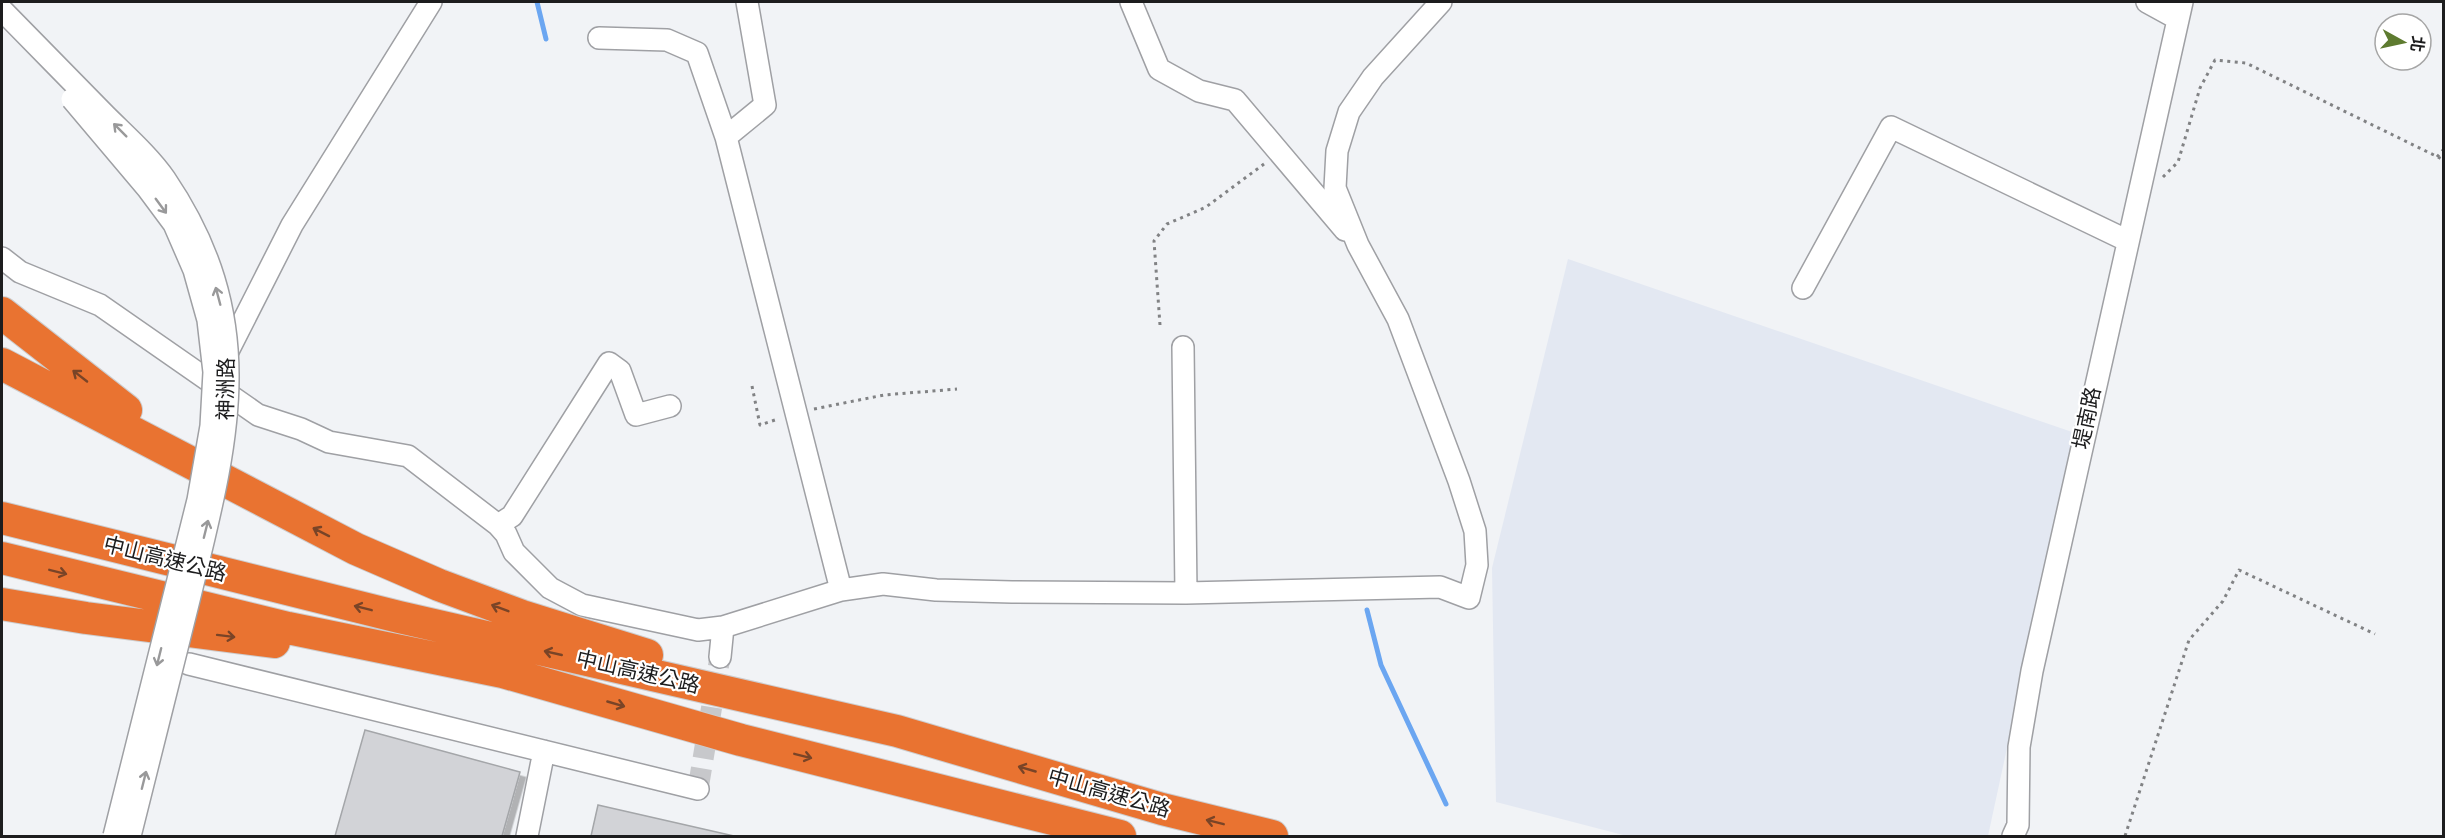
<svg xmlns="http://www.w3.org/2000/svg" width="2445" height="838" font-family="'Zilla Slab','Noto Sans TC',serif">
  <defs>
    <filter id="shadow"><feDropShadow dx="5.5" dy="5.5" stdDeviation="0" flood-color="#0004"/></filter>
  </defs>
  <rect width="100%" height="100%" fill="#f1f3f6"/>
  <path fill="#e3e8f2" d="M 1568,259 L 2075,433 L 1988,836 L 1627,836 L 1496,802 L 1492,568 Z"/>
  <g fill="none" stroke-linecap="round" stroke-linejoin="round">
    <path stroke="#6ba6f1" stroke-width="5" d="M 537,2 L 546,39
      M 1367,610 L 1381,665 L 1446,804"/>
  </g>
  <path fill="#d2d3d7" stroke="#a4a6a9" stroke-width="1.5" filter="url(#shadow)" d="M 365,730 L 520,772 L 502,836 L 335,836 Z
    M 598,805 L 734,836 L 591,836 Z"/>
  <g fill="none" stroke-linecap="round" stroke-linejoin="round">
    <path stroke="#c7c8cb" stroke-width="21" stroke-dasharray="21 10" stroke-linecap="butt" d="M 698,789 L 720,657"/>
    <defs>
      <path id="minor" d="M 747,2 L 765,105 L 726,137 L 841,590
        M 1131,2 L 1159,69 L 1199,91 L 1235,100 L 1345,230
        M 2147,2 L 2178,19
        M 599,38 L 667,40 L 697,53 L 726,137
        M 2,258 L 20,272 L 100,305 L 258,415 L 301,429 L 329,442 L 408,456 L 498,525 L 506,534 L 514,552 L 550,588 L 582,605 L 698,630 L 723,627 L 841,590 L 883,584 L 936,590 L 1012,592 L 1186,593 L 1440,587 L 1469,598 L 1477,565 L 1475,531 L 1459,481 L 1398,319 L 1358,245 L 1335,188 L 1337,151 L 1349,112 L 1373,77 L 1441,2
        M 1803,288 L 1891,127 L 2126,240
        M 1183,347 L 1186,593
        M 224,359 L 292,225 L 431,2
        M 498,525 L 512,516 L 609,363 L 620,371 L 636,415 L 670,406
        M 720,657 L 723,627
        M 189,664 L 698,789
        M 527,836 L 544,751
        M 2013,836 L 2018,825 L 2019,747 L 2032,671 L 2182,2"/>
      <path id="highway" d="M 2,313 L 126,410
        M 2,364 L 356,549 L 439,585 L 522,616 L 647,655
        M 2,518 L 399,617 L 897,731 L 1162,809 L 1272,836
        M 2,558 L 288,628 L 503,672 L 741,740 L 1120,836
        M 2,604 L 86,618 L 274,642"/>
    </defs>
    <use href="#minor" stroke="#9fa0a4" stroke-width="24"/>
    <use href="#highway" stroke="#cdcdce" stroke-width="34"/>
    <path stroke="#818284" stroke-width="3" stroke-dasharray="3 4.5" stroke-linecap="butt" d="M 2437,157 L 2444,149
      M 2163,177 L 2178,162 L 2200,88 L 2215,60 L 2246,63 L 2444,160
      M 1160,325 L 1154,241 L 1167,224 L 1206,207 L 1264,164
      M 752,386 L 760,425 L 778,419
      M 814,409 L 884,395 L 957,389
      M 2125,836 L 2189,640 L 2223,601 L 2239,570 L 2375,634"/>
    <use href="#minor" stroke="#fff" stroke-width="21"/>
    <use href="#highway" stroke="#e97331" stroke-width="32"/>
    <defs>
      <path id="minor-bridge" d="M 2,10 C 36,45 71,80 105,115 C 125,135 149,156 165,179 C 264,325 226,447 188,604 C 169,681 149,759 130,836
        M 72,99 L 148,189 L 174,224 L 194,270 L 208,320 L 214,372 L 211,426 L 198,500 L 114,836"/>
    </defs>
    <use href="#minor-bridge" stroke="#9fa0a4" stroke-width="24" stroke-linecap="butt"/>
    <use href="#minor-bridge" stroke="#fff" stroke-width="21"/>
  </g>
  <defs><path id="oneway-shaft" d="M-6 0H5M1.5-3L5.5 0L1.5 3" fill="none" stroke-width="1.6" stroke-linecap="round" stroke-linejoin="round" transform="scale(1.5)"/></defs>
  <g stroke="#99999a">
    <use href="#oneway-shaft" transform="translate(120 130) rotate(-135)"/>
    <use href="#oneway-shaft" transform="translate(161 206) rotate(54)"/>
    <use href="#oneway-shaft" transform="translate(218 296) rotate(-105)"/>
    <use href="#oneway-shaft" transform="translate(206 529) rotate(-76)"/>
    <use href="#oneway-shaft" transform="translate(159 657) rotate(104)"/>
    <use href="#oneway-shaft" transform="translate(144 780) rotate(-76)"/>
  </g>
  <g stroke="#794427">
    <use href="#oneway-shaft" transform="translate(80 376) rotate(-142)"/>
    <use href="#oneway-shaft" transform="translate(321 532) rotate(-153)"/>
    <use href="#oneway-shaft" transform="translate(58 572) rotate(14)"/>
    <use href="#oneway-shaft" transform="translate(363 608) rotate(-166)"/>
    <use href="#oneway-shaft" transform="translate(500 608) rotate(-159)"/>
    <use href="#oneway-shaft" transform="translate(226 636) rotate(7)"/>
    <use href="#oneway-shaft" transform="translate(553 653) rotate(-167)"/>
    <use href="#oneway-shaft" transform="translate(616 704) rotate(16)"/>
    <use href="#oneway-shaft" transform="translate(803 756) rotate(14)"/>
    <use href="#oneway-shaft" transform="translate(1027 769) rotate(-164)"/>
    <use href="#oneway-shaft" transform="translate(1215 822) rotate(-166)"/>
  </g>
  <g text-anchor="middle" stroke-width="4.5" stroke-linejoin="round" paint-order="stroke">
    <g font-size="21" fill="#1d1d1e" stroke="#fff">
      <text transform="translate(226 389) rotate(-89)" y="7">神洲路</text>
      <text transform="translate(2087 418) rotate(-78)" y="7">堤南路</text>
      <text transform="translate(165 559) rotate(14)" y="7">中山高速公路</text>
      <text transform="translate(638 672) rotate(13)" y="7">中山高速公路</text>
      <text transform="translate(1109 793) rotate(16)" y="7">中山高速公路</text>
    </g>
  </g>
  <rect width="2445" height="838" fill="none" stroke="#1d1d1e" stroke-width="6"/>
  <g transform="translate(2403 42) rotate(98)"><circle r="28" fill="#ffffff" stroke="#a5a5a5" stroke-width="1.5"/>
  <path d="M0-4.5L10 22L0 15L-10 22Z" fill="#5e7b30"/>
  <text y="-9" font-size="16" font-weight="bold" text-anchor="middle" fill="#1d1d1e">北</text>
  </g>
</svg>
